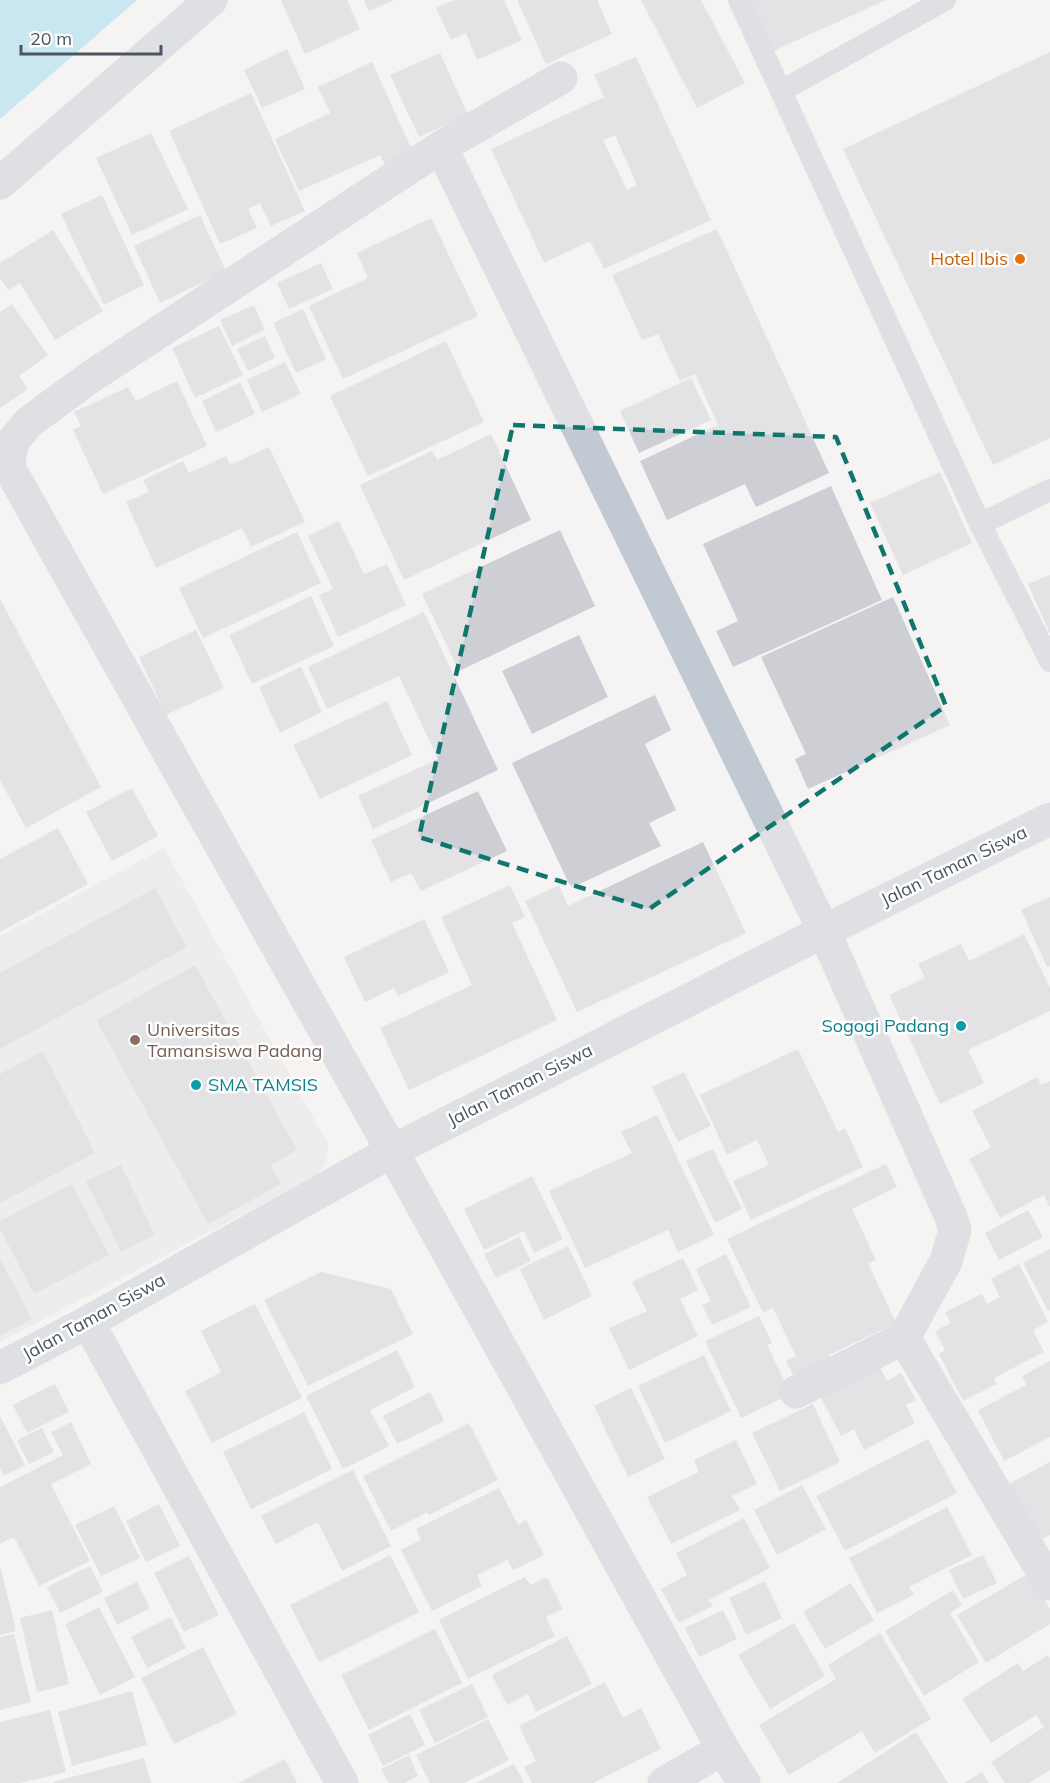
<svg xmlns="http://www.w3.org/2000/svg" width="1050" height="1783" font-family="Mulish,sans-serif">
  <rect width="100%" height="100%" fill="#f5f3f3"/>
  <path fill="#e6e4e5" d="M 164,848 L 328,1144 L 327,1161 L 318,1175 L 0,1342 L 0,936 Z"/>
  <path fill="#90daee" d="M 0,0 L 137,0 L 0,119 Z"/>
  <path fill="#cdcfd5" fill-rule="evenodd" d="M 281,0 L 347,0 L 360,29 L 305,54 Z
    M 364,0 L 394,0 L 369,11 Z
    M 454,0 L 504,0 L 522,40 L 477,60 L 466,33 L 451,40 L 436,8 Z
    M 517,0 L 597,0 L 612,34 L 546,64 Z
    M 641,0 L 701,0 L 745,83 L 697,108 Z
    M 747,0 L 886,0 L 771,52 Z
    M 287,49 L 305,89 L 262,108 L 244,70 Z
    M 1050,52 L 1050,438 L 993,465 L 843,149 Z
    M 440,53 L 468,115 L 419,137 L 390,75 Z
    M 636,57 L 711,220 L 604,269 L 590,241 L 544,263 L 491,149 L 604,97 L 594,75 ZM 615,135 L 637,185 L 627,190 L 603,140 Z
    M 372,62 L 413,152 L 385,165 L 380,155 L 299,191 L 275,139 L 330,113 L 318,87 Z
    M 251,93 L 305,211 L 271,226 L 260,203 L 248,209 L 257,228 L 220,244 L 169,131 Z
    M 151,133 L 188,209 L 132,235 L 96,158 Z
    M 102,195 L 144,285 L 104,305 L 61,214 Z
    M 200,215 L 226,271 L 160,303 L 134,246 Z
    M 431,218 L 478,316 L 343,379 L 309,306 L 368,278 L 357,253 Z
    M 717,229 L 829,473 L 756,507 L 745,484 L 667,520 L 640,461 L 718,425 L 695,374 L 680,381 L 658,334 L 642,340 L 612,275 Z
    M 53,230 L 103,311 L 55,340 L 20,283 L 8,290 L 0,278 L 0,263 Z
    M 321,263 L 333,289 L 289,309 L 277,283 Z
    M 12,304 L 48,355 L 19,376 L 28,389 L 0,408 L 0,312 Z
    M 254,305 L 265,330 L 232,346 L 220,320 Z
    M 303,309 L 326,359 L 296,373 L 273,323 Z
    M 219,326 L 243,375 L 195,398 L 172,348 Z
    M 265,336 L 275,358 L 248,371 L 237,349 Z
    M 446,341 L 484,422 L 368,476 L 330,396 Z
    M 285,362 L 301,394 L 262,412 L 247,380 Z
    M 691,378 L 711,420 L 639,453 L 620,411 Z
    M 177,381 L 207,446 L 103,494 L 73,430 L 81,426 L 74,412 L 128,387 L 136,401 Z
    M 240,382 L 255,414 L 216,432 L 202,401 Z
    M 491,434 L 531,520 L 404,580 L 360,485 L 432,451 L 437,460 Z
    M 269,447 L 305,522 L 251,547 L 242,528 L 156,568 L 126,502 L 149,492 L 143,480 L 183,461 L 189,473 L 226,456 L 230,465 Z
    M 940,472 L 972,543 L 903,575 L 870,503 Z
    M 831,486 L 882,600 L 733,667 L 716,631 L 738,621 L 703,544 Z
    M 339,521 L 364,574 L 387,564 L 406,605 L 338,637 L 319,595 L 333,589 L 308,536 Z
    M 560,530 L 595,606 L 459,671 L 422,594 Z
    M 297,532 L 321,583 L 203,638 L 179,588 Z
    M 1050,575 L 1050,634 L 1028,584 Z
    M 311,596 L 334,646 L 252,684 L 229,635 Z
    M 893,597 L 950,725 L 808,789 L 795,759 L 806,754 L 761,657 Z
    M 0,599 L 101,787 L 26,828 L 0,780 Z
    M 424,612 L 498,770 L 373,829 L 358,796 L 438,759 L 399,676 L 327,709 L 308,667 Z
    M 196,630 L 224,688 L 166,715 L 139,657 Z
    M 579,635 L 608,697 L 532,734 L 502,671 Z
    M 301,667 L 322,712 L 280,733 L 259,687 Z
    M 655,695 L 671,730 L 645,744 L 676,810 L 649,823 L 661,846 L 571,888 L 512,763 Z
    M 387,701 L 412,755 L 320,799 L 293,745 Z
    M 132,788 L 158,836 L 112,861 L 86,812 Z
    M 478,791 L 507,851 L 421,891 L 411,873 L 391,882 L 371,840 Z
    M 58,828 L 88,884 L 0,932 L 0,859 Z
    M 703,842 L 746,933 L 577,1012 L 525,901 L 559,885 L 568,906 Z
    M 510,885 L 525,917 L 512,923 L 557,1020 L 409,1090 L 380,1028 L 472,985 L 441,917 Z
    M 155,888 L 187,947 L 0,1049 L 0,973 Z
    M 1050,897 L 1050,966 L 1047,967 L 1021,910 Z
    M 424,919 L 449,972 L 398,996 L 394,988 L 365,1002 L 344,957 Z
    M 1024,934 L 1050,988 L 1050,1011 L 968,1050 L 984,1083 L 940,1104 L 889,995 L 925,978 L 918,964 L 961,944 L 969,961 Z
    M 195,965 L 297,1150 L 271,1165 L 281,1184 L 208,1224 L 96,1020 Z
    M 798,1049 L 838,1132 L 845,1128 L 863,1167 L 751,1220 L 733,1181 L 769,1165 L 757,1140 L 727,1155 L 700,1095 Z
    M 43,1051 L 95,1153 L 0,1203 L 0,1074 Z
    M 684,1072 L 711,1126 L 678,1142 L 652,1087 Z
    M 1037,1077 L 1041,1085 L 1050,1081 L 1050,1207 L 1044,1195 L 1000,1218 L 969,1159 L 991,1147 L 972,1111 Z
    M 657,1115 L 714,1235 L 678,1252 L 668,1230 L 585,1268 L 549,1191 L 632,1153 L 621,1132 Z
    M 713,1149 L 742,1209 L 715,1223 L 686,1161 Z
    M 886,1164 L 897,1187 L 852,1209 L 876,1260 L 868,1263 L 896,1323 L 829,1355 L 835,1368 L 798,1385 L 786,1361 L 796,1356 L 773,1308 L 763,1313 L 727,1239 Z
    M 121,1165 L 155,1235 L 121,1252 L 86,1181 Z
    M 532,1176 L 563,1239 L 534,1253 L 524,1231 L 484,1250 L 464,1209 Z
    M 72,1184 L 109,1255 L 34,1294 L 0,1229 L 0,1221 Z
    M 1028,1210 L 1043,1237 L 999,1260 L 985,1233 Z
    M 519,1237 L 531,1261 L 496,1278 L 484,1254 Z
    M 568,1246 L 592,1296 L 544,1320 L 520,1269 Z
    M 1050,1249 L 1050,1310 L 1048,1311 L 1023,1263 Z
    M 726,1254 L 751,1307 L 712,1325 L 702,1305 L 711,1301 L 696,1269 Z
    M 683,1258 L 698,1290 L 680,1299 L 698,1336 L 629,1370 L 609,1328 L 647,1311 L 632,1282 Z
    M 0,1259 L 32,1319 L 0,1336 Z
    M 1019,1264 L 1048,1322 L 1033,1330 L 1044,1352 L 994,1378 L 997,1384 L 963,1401 L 939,1354 L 945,1350 L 935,1331 L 951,1323 L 945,1312 L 982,1294 L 987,1304 L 1000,1297 L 991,1279 Z
    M 321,1272 L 391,1289 L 413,1334 L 308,1386 L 264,1300 Z
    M 255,1304 L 302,1398 L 212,1443 L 185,1391 L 221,1372 L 201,1331 Z
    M 759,1316 L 772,1343 L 767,1345 L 791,1394 L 741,1418 L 705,1341 Z
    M 397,1350 L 415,1387 L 370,1410 L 389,1446 L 343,1469 L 306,1396 Z
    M 704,1355 L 731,1411 L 665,1443 L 638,1386 Z
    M 1050,1361 L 1050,1437 L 1004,1461 L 978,1410 L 1026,1385 L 1022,1376 Z
    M 878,1364 L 887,1381 L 901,1373 L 916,1400 L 906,1405 L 915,1423 L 864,1450 L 854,1429 L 841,1436 L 819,1394 Z
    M 55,1384 L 69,1412 L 27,1433 L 13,1405 Z
    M 631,1388 L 665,1459 L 628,1477 L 594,1406 Z
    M 430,1392 L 444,1421 L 397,1444 L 383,1416 Z
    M 813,1404 L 840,1462 L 780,1491 L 752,1433 Z
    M 304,1412 L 332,1469 L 251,1509 L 223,1452 Z
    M 0,1416 L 25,1465 L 4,1476 L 0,1468 Z
    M 71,1422 L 91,1464 L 51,1484 L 90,1561 L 39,1586 L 14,1537 L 0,1544 L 0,1487 L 63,1455 L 51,1432 Z
    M 469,1423 L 498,1480 L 429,1515 L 428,1512 L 391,1531 L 363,1476 Z
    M 42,1428 L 54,1452 L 29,1464 L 17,1440 Z
    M 928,1439 L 957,1493 L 845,1551 L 816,1496 Z
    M 736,1440 L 757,1484 L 732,1496 L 740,1510 L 671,1544 L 647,1497 L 699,1472 L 694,1460 Z
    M 1050,1462 L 1050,1535 L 1034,1543 L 1005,1486 Z
    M 353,1470 L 391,1546 L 342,1571 L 318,1522 L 276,1544 L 261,1516 Z
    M 802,1485 L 826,1529 L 777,1555 L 754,1510 Z
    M 499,1488 L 518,1525 L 526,1520 L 544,1555 L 513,1570 L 507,1560 L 477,1575 L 482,1586 L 432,1611 L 401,1550 L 421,1540 L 416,1529 Z
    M 159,1504 L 180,1546 L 146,1562 L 126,1521 Z
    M 114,1506 L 140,1558 L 101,1576 L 75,1525 Z
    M 947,1507 L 972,1555 L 909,1587 L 914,1595 L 877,1613 L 849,1558 Z
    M 744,1518 L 770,1568 L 709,1600 L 713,1606 L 679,1623 L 661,1589 L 687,1575 L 676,1553 Z
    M 390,1555 L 419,1612 L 319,1662 L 290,1605 Z
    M 983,1555 L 997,1583 L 963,1599 L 949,1570 Z
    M 189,1556 L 219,1615 L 184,1632 L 154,1573 Z
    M 0,1566 L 16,1631 L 0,1635 Z
    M 90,1566 L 103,1592 L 60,1613 L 47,1587 Z
    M 1029,1573 L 1050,1609 L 1050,1624 L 986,1663 L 957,1615 Z
    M 525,1577 L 530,1585 L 547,1577 L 563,1609 L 546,1617 L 555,1636 L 468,1679 L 439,1620 Z
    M 765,1581 L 782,1618 L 746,1635 L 729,1598 Z
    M 137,1582 L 150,1608 L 117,1625 L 104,1598 Z
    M 851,1583 L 874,1620 L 825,1649 L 803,1612 Z
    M 953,1590 L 962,1605 L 950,1613 L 979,1662 L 924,1696 L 885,1631 Z
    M 99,1607 L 135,1677 L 100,1695 L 65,1624 Z
    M 52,1610 L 69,1684 L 37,1692 L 20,1618 Z
    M 723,1610 L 737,1639 L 699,1657 L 685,1628 Z
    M 171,1617 L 186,1648 L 147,1668 L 131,1637 Z
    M 794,1623 L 825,1676 L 770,1709 L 738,1655 Z
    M 435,1629 L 462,1683 L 369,1730 L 341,1675 Z
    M 880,1633 L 931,1719 L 875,1753 L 862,1731 L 789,1775 L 759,1725 L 836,1679 L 828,1665 Z
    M 14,1634 L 31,1702 L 0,1710 L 0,1637 Z
    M 567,1636 L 592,1684 L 536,1712 L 528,1694 L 507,1705 L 492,1675 Z
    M 203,1647 L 237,1714 L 174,1744 L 141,1678 Z
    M 1048,1655 L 1050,1658 L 1050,1770 L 1029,1783 L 1005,1783 L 991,1762 L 1044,1727 L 1036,1715 L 991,1743 L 962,1699 L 1018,1663 L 1023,1671 Z
    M 605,1682 L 623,1718 L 641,1708 L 661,1749 L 593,1783 L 532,1783 L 524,1767 L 536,1761 L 519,1726 Z
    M 472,1684 L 488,1717 L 435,1743 L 419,1710 Z
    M 132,1691 L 147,1745 L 72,1766 L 58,1712 Z
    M 50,1710 L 66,1772 L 20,1783 L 0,1783 L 0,1722 Z
    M 410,1714 L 425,1745 L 383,1766 L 368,1735 Z
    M 488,1719 L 509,1760 L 464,1783 L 430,1783 L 416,1755 Z
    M 916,1732 L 948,1783 L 837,1783 Z
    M 409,1755 L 418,1776 L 405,1783 L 389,1783 L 381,1769 Z
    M 144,1758 L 151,1783 L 53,1783 L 53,1782 Z
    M 285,1759 L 297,1783 L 238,1783 Z
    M 514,1764 L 524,1783 L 476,1783 Z
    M 982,1772 L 989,1783 L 964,1783 Z"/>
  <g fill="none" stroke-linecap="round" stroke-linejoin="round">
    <path stroke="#c1cad2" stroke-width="22" d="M 739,0 L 980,524 L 1050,661
      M 781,91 L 945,0
      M 980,524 L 1050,490"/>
    <path stroke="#c1cad2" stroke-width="33" d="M 561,78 L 441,147 L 89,378 L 29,422 L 14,440 L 9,457 L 11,471 L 392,1151 L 723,1749 L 744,1783
      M 441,147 L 824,931 L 951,1217 L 955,1230 L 946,1261 L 904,1338 L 796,1392
      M 0,183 L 211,0
      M 88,1322 L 342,1783
      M 904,1338 L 1050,1584
      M 0,1368 L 88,1322 L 392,1151 L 824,931 L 1050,819
      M 664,1783 L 723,1749"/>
  </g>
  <path d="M0 0H1050V1783H0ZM 513,425 L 836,437 L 946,706 L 649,909 L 419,837 Z" fill="#f5f3f3" fill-opacity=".55" fill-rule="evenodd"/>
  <path fill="none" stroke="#0f766e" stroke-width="4.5" stroke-dasharray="12 8" stroke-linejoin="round" d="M 513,425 L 836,437 L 946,706 L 649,909 L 419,837 Z"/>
  <circle fill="#e8710a" stroke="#fff" stroke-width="2" cx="1020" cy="259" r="6"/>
  <g fill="#0f9aa8" stroke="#fff" stroke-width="2">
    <circle cx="961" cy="1026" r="6"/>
    <circle cx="196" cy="1085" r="6"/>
  </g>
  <circle fill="#8d6e63" stroke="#fff" stroke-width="2" cx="135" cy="1040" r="6"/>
  <g text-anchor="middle" stroke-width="5" stroke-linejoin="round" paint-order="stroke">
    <g font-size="18" fill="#c56008" stroke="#fff" text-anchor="end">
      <text x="1008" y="265">Hotel Ibis</text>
    </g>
    <g font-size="18" fill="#4a5661" stroke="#fff">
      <text transform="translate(954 866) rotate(-26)" y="6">Jalan Taman Siswa</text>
      <text transform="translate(520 1085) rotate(-27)" y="6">Jalan Taman Siswa</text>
      <text transform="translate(94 1317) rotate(-29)" y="6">Jalan Taman Siswa</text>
    </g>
    <g font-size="18" fill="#0d838f" stroke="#fff" text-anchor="end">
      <text x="949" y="1032">Sogogi Padang</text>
      <text x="208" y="1091" text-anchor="start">SMA TAMSIS</text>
    </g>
    <g font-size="18" fill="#785e54" stroke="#fff" text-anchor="start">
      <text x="147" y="1036">Universitas<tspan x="147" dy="21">Tamansiswa Padang</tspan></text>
    </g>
  </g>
  <path d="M21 45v9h140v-9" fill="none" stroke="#4a5661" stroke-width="3"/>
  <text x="30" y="45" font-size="18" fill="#4a5661" stroke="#ffffff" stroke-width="4.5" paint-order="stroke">20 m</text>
</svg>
